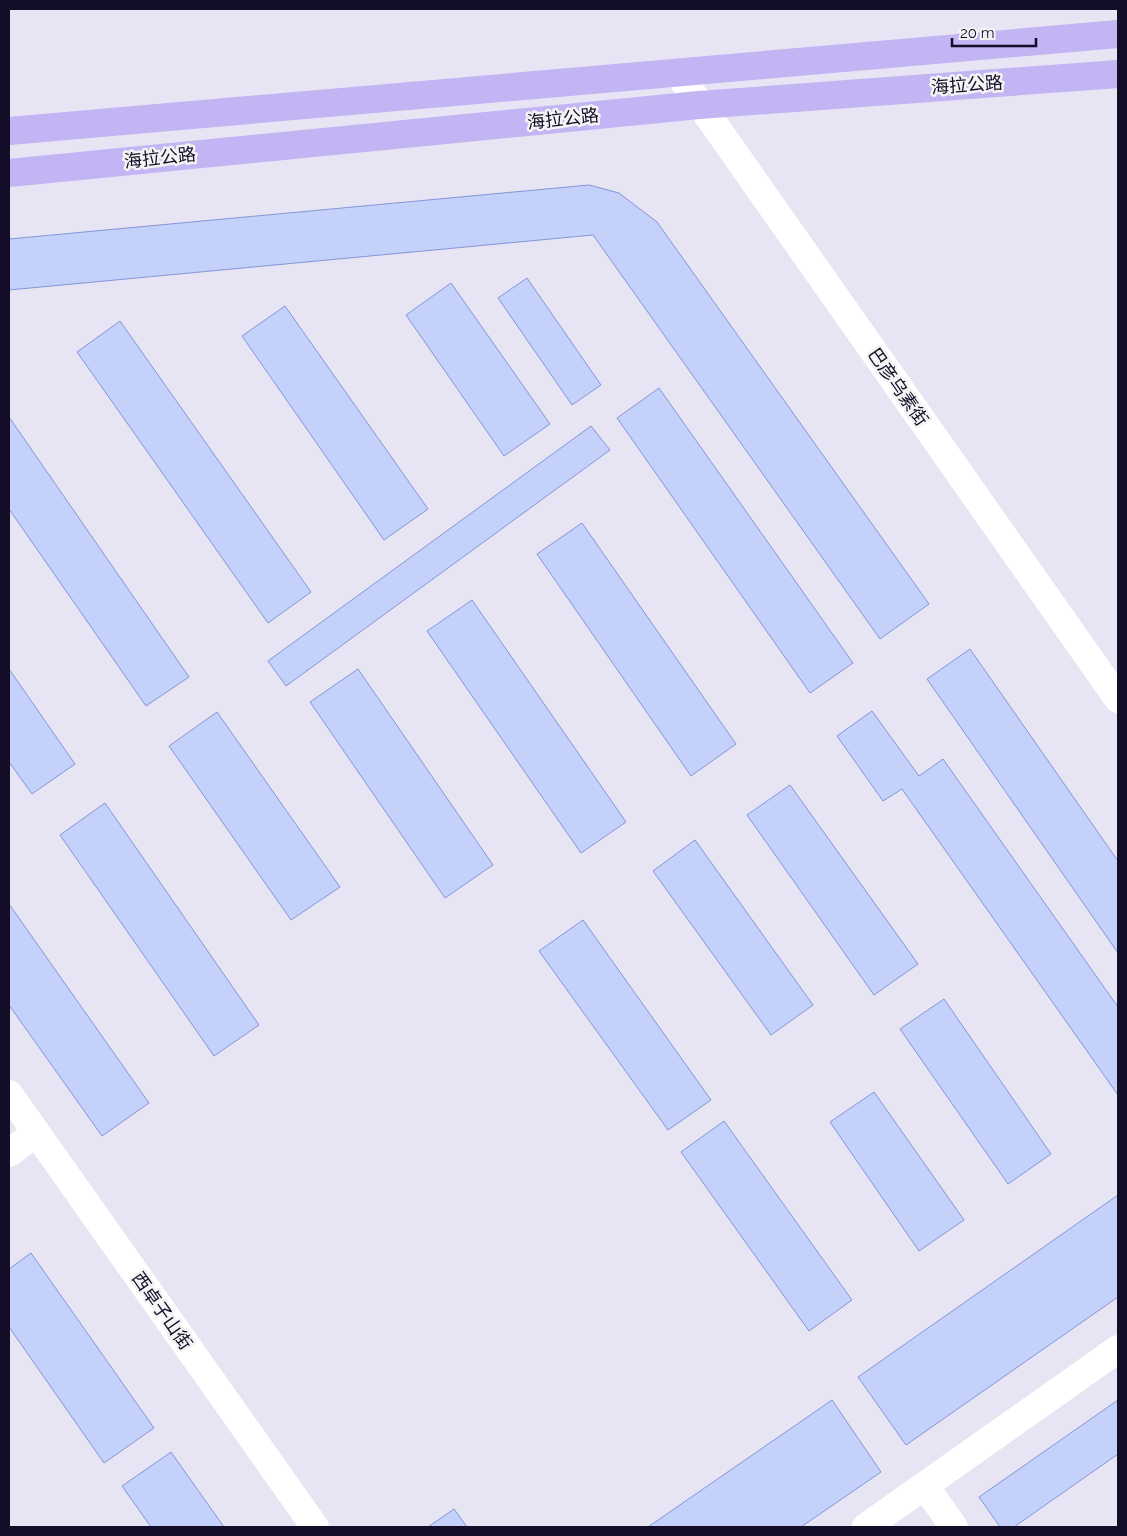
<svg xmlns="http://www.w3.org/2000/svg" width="1127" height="1536" font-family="Raleway,'Noto Sans SC',sans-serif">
  <rect width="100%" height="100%" fill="#e7e5f4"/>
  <path fill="#c4d1fb" stroke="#8495d7" d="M 589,185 L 619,193 L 657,222 L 929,604 L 880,639 L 593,235 L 9,290 L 9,239 Z
    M 527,278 L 601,385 L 572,405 L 498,298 Z
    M 451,283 L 550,424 L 504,456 L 406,315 Z
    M 285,306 L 428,509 L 384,540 L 242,336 Z
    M 120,321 L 311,592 L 268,623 L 77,352 Z
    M 659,388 L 853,663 L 810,693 L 617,418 Z
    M 9,417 L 189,677 L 146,706 L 9,509 Z
    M 591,426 L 610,450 L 286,686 L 268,661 Z
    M 582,523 L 736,744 L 691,776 L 537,554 Z
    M 472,600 L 626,822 L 581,853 L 427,631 Z
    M 970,649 L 1118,861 L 1118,953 L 927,679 Z
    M 9,669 L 75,764 L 32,794 L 9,762 Z
    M 358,669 L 493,865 L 445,898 L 310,702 Z
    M 872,711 L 919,776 L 943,759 L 1118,1007 L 1118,1095 L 902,789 L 883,801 L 837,736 Z
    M 217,712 L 340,887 L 291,920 L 169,746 Z
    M 790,785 L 918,964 L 874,995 L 747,815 Z
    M 105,803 L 259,1025 L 214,1056 L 60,835 Z
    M 695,840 L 813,1005 L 771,1035 L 653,871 Z
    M 9,904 L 149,1103 L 102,1136 L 9,1005 Z
    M 583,920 L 711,1100 L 668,1130 L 539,951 Z
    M 944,999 L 1051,1154 L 1008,1184 L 900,1029 Z
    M 874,1092 L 964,1220 L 919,1251 L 830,1122 Z
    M 724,1121 L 852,1300 L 809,1331 L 681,1152 Z
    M 1118,1195 L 1118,1297 L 906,1445 L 858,1377 Z
    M 31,1253 L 154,1428 L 104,1463 L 9,1327 L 9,1269 Z
    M 832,1400 L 881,1472 L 801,1527 L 648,1527 Z
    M 1118,1400 L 1118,1454 L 1014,1527 L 1000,1527 L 979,1497 Z
    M 171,1452 L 224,1527 L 151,1527 L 122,1486 Z
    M 454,1509 L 467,1527 L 428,1527 Z"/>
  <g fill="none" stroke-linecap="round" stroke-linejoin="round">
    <path stroke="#fff" stroke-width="28" d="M 678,73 L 1118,699
      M 9,1094 L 315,1527
      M 9,1153 L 36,1133
      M 925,1486 L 954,1527
      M 866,1527 L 1118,1349"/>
    <path stroke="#c3b4f4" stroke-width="28" d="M 9,131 L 1118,34
      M 9,173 L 699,105 L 1118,74"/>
  </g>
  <g text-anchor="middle" stroke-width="5" stroke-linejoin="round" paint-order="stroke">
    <g font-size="18" fill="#140d27" stroke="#f4f4f4">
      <text transform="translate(967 85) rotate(-4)" y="6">海拉公路</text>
      <text transform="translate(563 119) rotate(-6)" y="6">海拉公路</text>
      <text transform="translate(160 158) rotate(-6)" y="6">海拉公路</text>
      <text transform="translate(898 387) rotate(55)" y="6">巴彦乌素街</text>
      <text transform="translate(162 1311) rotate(55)" y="6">西卓子山街</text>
    </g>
  </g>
  <rect width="1127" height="1536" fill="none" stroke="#140d27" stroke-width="20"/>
  <path d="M952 38v8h84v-8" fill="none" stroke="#140d27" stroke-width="2.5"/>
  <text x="960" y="38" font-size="15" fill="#140d27" stroke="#f4f4f4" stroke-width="4" paint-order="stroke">20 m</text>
</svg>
